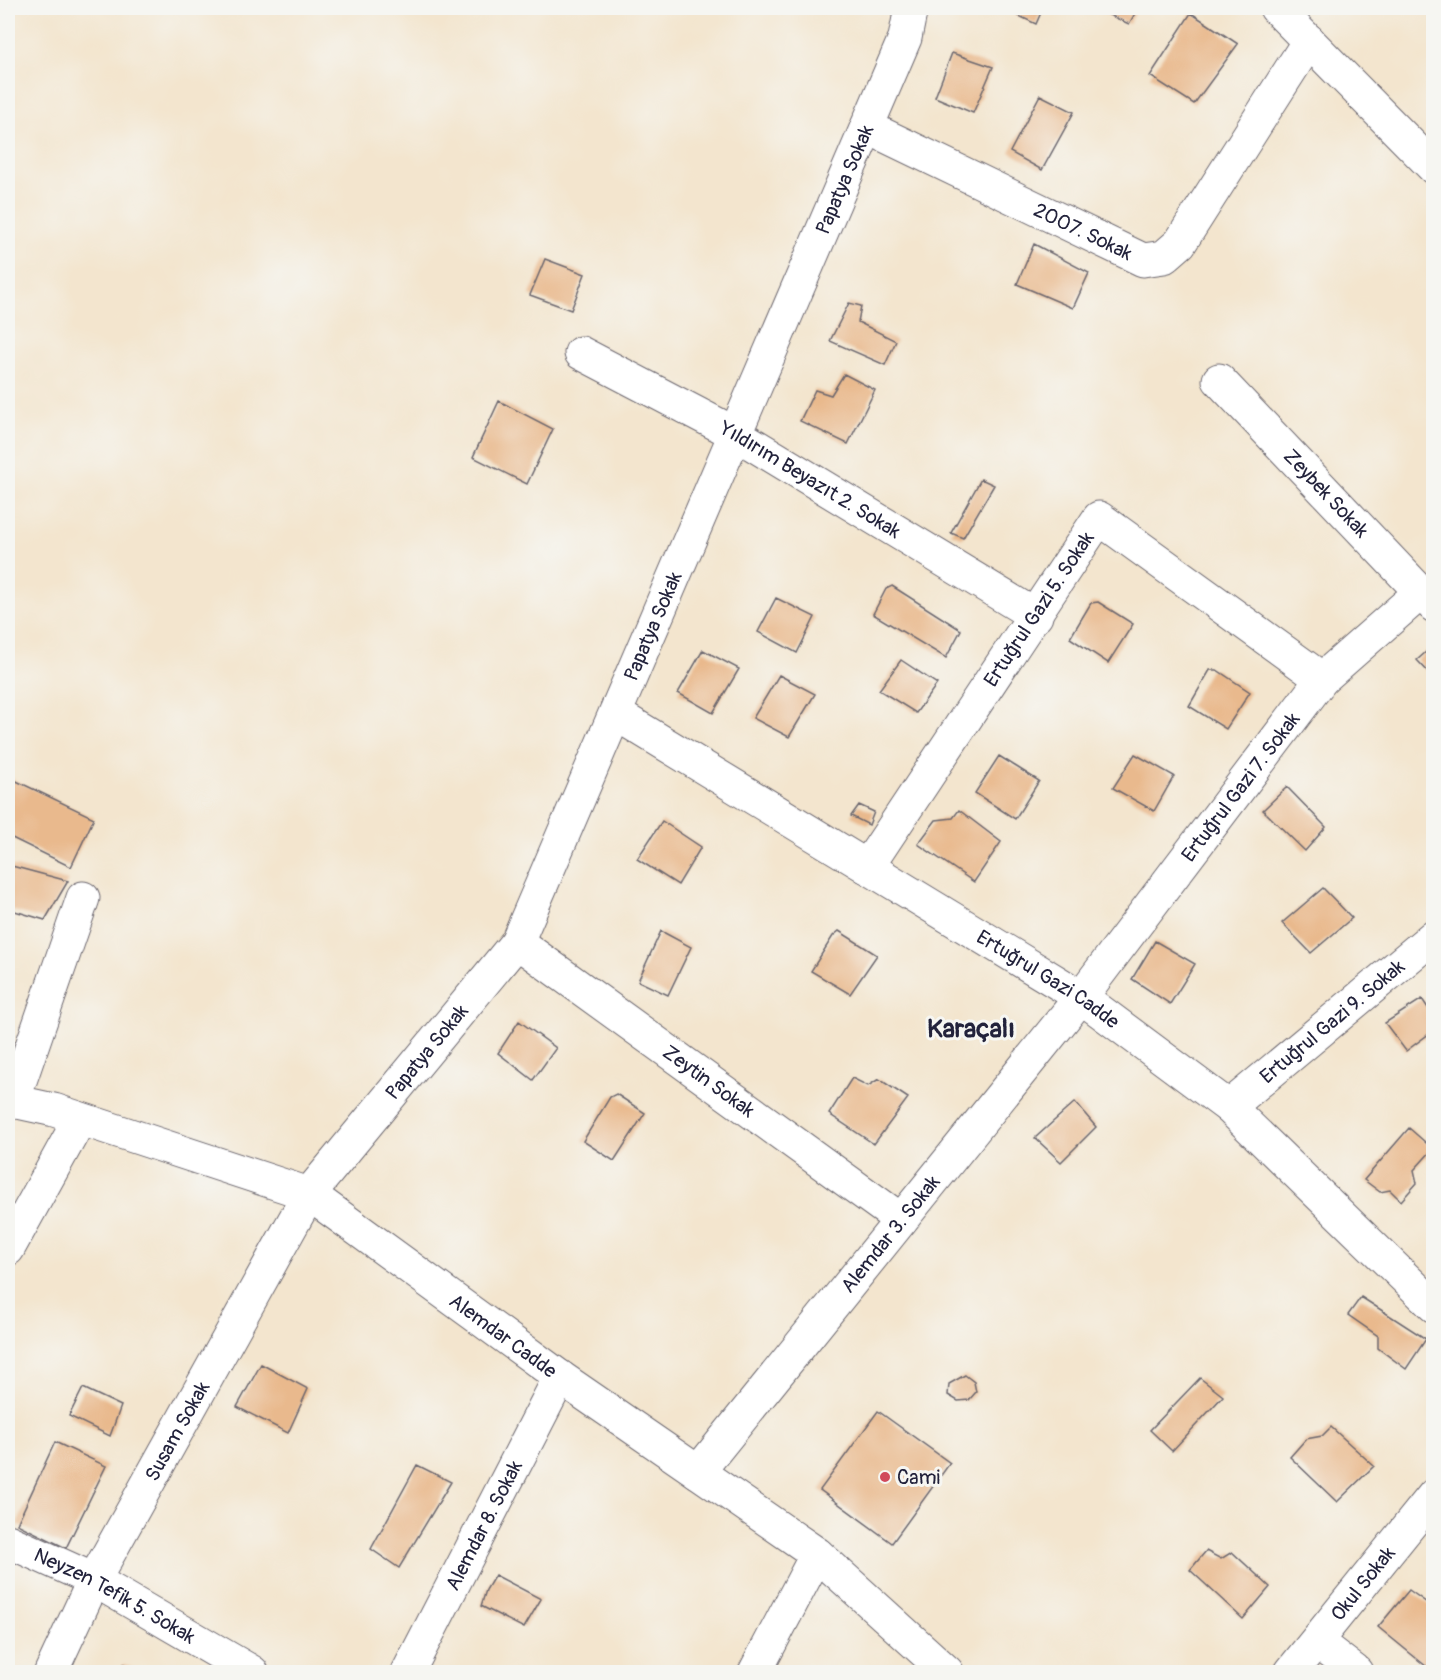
<svg xmlns="http://www.w3.org/2000/svg" width="1441" height="1680" font-family="Pangolin,sans-serif">
  <rect width="100%" height="100%" fill="#f6f6f2"/>
  <filter id="ink" filterUnits="userSpaceOnUse"><feTurbulence type="fractalNoise" baseFrequency=".0167" numOctaves="2"/><feDisplacementMap in="SourceGraphic" scale="12" xChannelSelector="R" yChannelSelector="G"/><feConvolveMatrix kernelMatrix="1 2 1 2 8 2 1 2 1" color-interpolation-filters="sRGB"/></filter>
  <filter id="wash" filterUnits="userSpaceOnUse"><feTurbulence type="fractalNoise" baseFrequency=".008" numOctaves="4" result="noise"/><feDisplacementMap in="SourceGraphic" scale="24" xChannelSelector="R" yChannelSelector="G"/><feGaussianBlur stdDeviation="1.35" result="paint"/><feColorMatrix in="noise" values="0 0 0 0 0 0 0 0 0 0 0 0 0 0 0 0 0 1.4 0 .05"/><feComposite in="paint" operator="in"/></filter>
  <g filter="url(#wash)">
    <rect width="100%" height="100%" fill="#f3e5ce"/>
    <g id="blocks">
      <path fill="#e9b98d" d="M 1002,8 L 1043,8 L 1036,24 Z
        M 1094,8 L 1138,8 L 1129,24 Z
        M 1191,13 L 1238,44 L 1194,104 L 1150,76 Z
        M 952,53 L 993,67 L 973,113 L 935,97 Z
        M 1040,95 L 1074,112 L 1042,170 L 1010,152 Z
        M 1034,244 L 1089,273 L 1073,308 L 1017,284 Z
        M 545,259 L 585,274 L 571,310 L 530,295 Z
        M 849,303 L 861,306 L 858,322 L 896,341 L 885,365 L 830,341 Z
        M 844,374 L 875,390 L 848,444 L 800,421 L 815,390 L 831,395 Z
        M 499,401 L 553,429 L 527,484 L 473,457 Z
        M 981,479 L 994,485 L 963,538 L 951,533 Z
        M 892,586 L 961,630 L 946,658 L 873,614 L 886,589 Z
        M 776,598 L 815,617 L 797,653 L 758,632 Z
        M 1098,602 L 1133,624 L 1108,663 L 1070,638 L 1091,603 Z
        M 1434,645 L 1434,678 L 1417,660 Z
        M 703,650 L 739,669 L 713,713 L 678,693 Z
        M 901,660 L 937,684 L 916,713 L 879,690 Z
        M 1210,670 L 1217,670 L 1250,692 L 1226,729 L 1189,706 Z
        M 779,675 L 815,694 L 789,737 L 753,718 Z
        M 1135,754 L 1174,776 L 1154,811 L 1113,788 Z
        M 999,756 L 1039,781 L 1015,819 L 975,793 Z
        M 8,777 L 94,818 L 71,867 L 8,836 Z
        M 1287,787 L 1326,827 L 1305,851 L 1263,810 Z
        M 859,805 L 874,812 L 869,825 L 851,816 Z
        M 959,810 L 1001,842 L 974,882 L 918,844 L 936,820 L 953,818 Z
        M 662,821 L 701,847 L 678,885 L 637,859 Z
        M 8,865 L 68,881 L 45,920 L 8,909 Z
        M 1323,888 L 1352,918 L 1311,953 L 1282,923 Z
        M 661,931 L 691,947 L 668,995 L 638,981 Z
        M 839,931 L 877,955 L 850,994 L 811,971 L 833,936 Z
        M 1155,941 L 1195,964 L 1170,1004 L 1132,979 Z
        M 1422,999 L 1434,1017 L 1434,1030 L 1406,1051 L 1385,1023 Z
        M 519,1021 L 556,1048 L 533,1080 L 498,1053 Z
        M 852,1078 L 868,1086 L 879,1079 L 908,1098 L 874,1144 L 829,1114 Z
        M 616,1094 L 645,1113 L 614,1161 L 583,1141 L 610,1097 Z
        M 1075,1102 L 1096,1127 L 1061,1162 L 1035,1138 Z
        M 1409,1128 L 1433,1149 L 1414,1170 L 1417,1183 L 1401,1201 L 1390,1190 L 1380,1192 L 1364,1180 Z
        M 1361,1297 L 1426,1339 L 1406,1369 L 1378,1348 L 1378,1336 L 1348,1315 Z
        M 261,1364 L 308,1389 L 288,1433 L 237,1407 Z
        M 965,1375 L 974,1382 L 976,1392 L 969,1400 L 958,1401 L 948,1395 L 949,1384 Z
        M 1200,1378 L 1223,1396 L 1172,1451 L 1150,1430 Z
        M 83,1388 L 121,1406 L 110,1436 L 69,1416 Z
        M 878,1411 L 950,1463 L 892,1543 L 820,1490 Z
        M 1331,1427 L 1374,1466 L 1337,1502 L 1290,1457 L 1306,1439 L 1322,1436 Z
        M 55,1442 L 106,1466 L 66,1548 L 17,1524 Z
        M 417,1465 L 451,1482 L 399,1568 L 371,1549 Z
        M 1206,1551 L 1221,1559 L 1232,1552 L 1270,1587 L 1243,1619 L 1190,1570 Z
        M 495,1575 L 541,1599 L 524,1628 L 481,1606 L 486,1590 Z
        M 1409,1590 L 1434,1608 L 1434,1659 L 1427,1667 L 1378,1627 Z
        M 124,1664 L 141,1672 L 119,1672 Z"/>
    </g>
  </g>
  <g filter="url(#ink)">
    <use href="#blocks" fill-opacity="0" stroke="#6b666e" stroke-width="1.5"/>
    <g fill="none" stroke-linecap="round" stroke-linejoin="round">
      <defs>
        <g id="minor">
          <path id="s1" d="M 867,127 L 1143,260 L 1164,257 L 1180,243 L 1309,41"/>
          <path id="s2" d="M 581,353 L 736,434 L 1036,616"/>
          <path id="s3" d="M 1219,380 L 1434,606"/>
          <path id="s4" d="M 867,867 L 1099,518 L 1322,679"/>
          <path id="s5" d="M 517,942 L 901,1220"/>
          <path d="M 13,1101 L 83,898"/>
          <path id="s6" d="M 1229,1107 L 1434,936"/>
          <path d="M 8,1249 L 80,1119"/>
          <path id="s7" d="M 698,1472 L 1081,997 L 1322,679 L 1420,593"/>
          <path id="s8" d="M 8,1541 L 94,1580 L 252,1672"/>
          <path d="M 1317,1642 L 1356,1672"/>
          <path id="s9" d="M 51,1672 L 94,1580 L 309,1194 L 517,942 L 905,38 L 911,8"/>
          <path id="s10" d="M 408,1672 L 560,1377"/>
          <path d="M 755,1672 L 817,1554"/>
          <path id="s11" d="M 1291,1672 L 1434,1495"/>
        </g>
        <g id="tertiary">
          <path d="M 1276,8 L 1434,168"/>
          <path id="s12" d="M 616,714 L 1081,997 L 1229,1107 L 1434,1306"/>
          <path id="s13" d="M 8,1100 L 54,1110 L 309,1194 L 560,1377 L 817,1554 L 947,1672"/>
        </g>
      </defs>
      <use href="#minor" stroke="#6b666e" stroke-width="35"/>
      <use href="#tertiary" stroke="#6b666e" stroke-width="35"/>
      <use href="#minor" stroke="#fff" stroke-width="33"/>
      <use href="#tertiary" stroke="#fff" stroke-width="33"/>
    </g>
  </g>
  <circle fill="#d1495b" stroke="#f6f6f2" stroke-width="2" cx="885" cy="1477" r="6"/>
  <g text-anchor="middle" stroke-width="6" stroke-linejoin="round" paint-order="stroke">
    <g font-size="20" fill="#22223b" stroke="#f6f6f2">
      <text dy="7" stroke="none"><textPath href="#s9" startOffset="1700">Papatya Sokak</textPath></text>
      <text dy="7" stroke="none"><textPath href="#s1" startOffset="240">2007. Sokak</textPath></text>
      <text dy="7" stroke="none"><textPath href="#s2" startOffset="262">Yıldırım Beyazıt 2. Sokak</textPath></text>
      <text dy="7" stroke="none"><textPath href="#s3" startOffset="156">Zeybek Sokak</textPath></text>
      <text dy="7" stroke="none"><textPath href="#s4" startOffset="310">Ertuğrul Gazi 5. Sokak</textPath></text>
      <text dy="7" stroke="none"><textPath href="#s9" startOffset="1214">Papatya Sokak</textPath></text>
      <text dy="7" stroke="none"><textPath href="#s7" startOffset="874">Ertuğrul Gazi 7. Sokak</textPath></text>
      <text dy="7" stroke="none"><textPath href="#s12" startOffset="507">Ertuğrul Gazi Cadde</textPath></text>
      <text dy="7" stroke="none"><textPath href="#s6" startOffset="134">Ertuğrul Gazi 9. Sokak</textPath></text>
      <text dy="7" stroke="none"><textPath href="#s9" startOffset="728">Papatya Sokak</textPath></text>
      <text dy="7" stroke="none"><textPath href="#s5" startOffset="237">Zeytin Sokak</textPath></text>
      <text dy="7" stroke="none"><textPath href="#s7" startOffset="306">Alemdar 3. Sokak</textPath></text>
      <text dy="7" stroke="none"><textPath href="#s13" startOffset="556">Alemdar Cadde</textPath></text>
      <text dy="7" stroke="none"><textPath href="#s9" startOffset="272">Susam Sokak</textPath></text>
      <text dy="7" stroke="none"><textPath href="#s10" startOffset="165">Alemdar 8. Sokak</textPath></text>
      <text dy="7" stroke="none"><textPath href="#s11" startOffset="114">Okul Sokak</textPath></text>
      <text dy="7" stroke="none"><textPath href="#s8" startOffset="120">Neyzen Tefik 5. Sokak</textPath></text>
    </g>
    <g font-size="20" fill="#22223b" stroke="#f6f6f2" text-anchor="start">
      <text x="897" y="1484">Cami</text>
    </g>
    <g font-size="26" font-weight="bold" fill="#22223b" stroke="#f6f6f2">
      <text x="971" y="1037">Karaçalı</text>
    </g>
  </g>
  <rect width="1441" height="1680" fill="none" stroke="#f6f6f2" stroke-width="30"/>
</svg>
